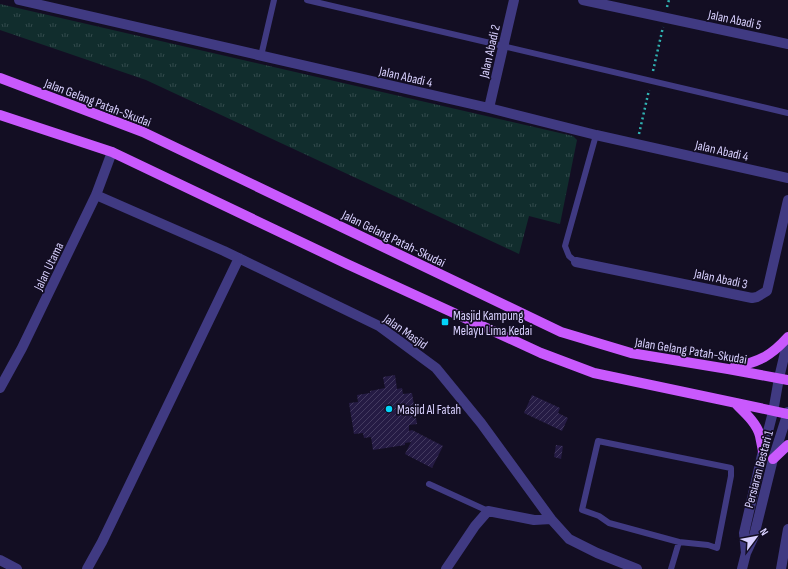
<svg xmlns="http://www.w3.org/2000/svg" width="788" height="569" font-family="'Sofia Sans Condensed',sans-serif">
  <defs>
    <pattern id="park-tufts" width="24" height="20" patternUnits="userSpaceOnUse"><rect width="24" height="20" fill="#112d2d"/><path d="M3 7l-1-3M5 7V3M7 7l1-3M15 17l-1-3M17 17v-4M19 17l1-3" fill="none" stroke="#334a4c"/></pattern>
    <pattern id="building-hatch" width="6" height="6" patternUnits="userSpaceOnUse"><rect width="6" height="6" fill="#251b44"/><path d="M-1 1l2-2M0 6l6-6M5 7l2-2" fill="none" stroke="#443b60"/></pattern>
  </defs>
  <rect width="100%" height="100%" fill="#130e23"/>
  <path fill="url(#park-tufts)" d="M 0,4 L 573,136 L 577,140 L 560,224 L 529,216 L 519,254 L 146,80 L 0,30 Z"/>
  <path fill="url(#building-hatch)" d="M 395,375 L 397,389 L 402,388 L 403,394 L 412,393 L 417,424 L 409,425 L 409,431 L 412,430 L 443,446 L 432,468 L 405,454 L 411,442 L 405,443 L 405,445 L 373,450 L 371,437 L 364,438 L 363,433 L 354,434 L 349,403 L 358,402 L 357,395 L 370,393 L 370,391 L 385,388 L 383,377 Z
    M 532,395 L 560,408 L 558,413 L 568,418 L 562,431 L 524,413 Z
    M 556,445 L 563,446 L 561,459 L 554,457 Z"/>
  <g fill="none" stroke-linecap="round" stroke-linejoin="round">
    <path stroke="#30b4b3" stroke-width="2.5" stroke-dasharray="2 3" stroke-linecap="butt" d="M 667,7 L 669,0
      M 653,71 L 663,27
      M 639,134 L 649,90"/>
    <path stroke="#403a82" stroke-width="6" d="M 307,0 L 788,113
      M 261,56 L 274,0
      M 576,262 L 569,256 L 565,246 L 596,135
      M 598,441 L 731,468 L 731,476 L 717,548 L 708,545 L 679,542 L 609,523 L 599,516 L 582,510 Z
      M 429,484 L 488,511
      M 671,569 L 679,542"/>
    <path stroke="#403a82" stroke-width="10" d="M 19,0 L 489,108 L 596,135 L 788,178
      M 583,0 L 788,44
      M 489,108 L 514,0
      M 96,195 L 224,251 L 379,326 L 436,368 L 481,423 L 551,519 L 569,539 L 597,553 L 637,569
      M 576,262 L 752,298 L 757,297 L 767,291 L 788,200
      M 779,378 L 788,340
      M 0,388 L 22,348 L 96,195 L 112,152
      M 0,560 L 17,569
      M 87,569 L 102,542 L 239,258
      M 446,569 L 475,526 L 488,511 L 534,520 L 551,519
      M 781,569 L 788,529"/>
    <path stroke="#403a82" stroke-width="10" d="M 746,553 L 744,533 L 763,451 L 773,412 L 779,378
      M 742,569 L 746,553 L 754,536 L 773,459 L 788,412"/>
    <path stroke="#c959fd" stroke-width="10" d="M 0,78 L 143,132 L 561,332 L 631,353 L 728,369 L 788,380
      M 0,115 L 112,152 L 347,264 L 541,353 L 594,373 L 788,414
      M 734,367 C 759,362 771,356 788,337
      M 735,403 C 744,412 757,423 760,436 C 761,441 762,446 763,451
      M 773,459 L 788,445"/>
  </g>
  <g fill="#03d4f9" stroke="#130e23" stroke-width="1.5">
    <rect x="441" y="318" width="8" height="8" rx="2"/>
    <circle cx="389" cy="409" r="4"/>
  </g>
  <g text-anchor="middle" stroke-width="3.5" stroke-linejoin="round" paint-order="stroke">
    <g font-size="13" fill="#d9d1ff" stroke="#130e23">
      <text transform="translate(735 19) rotate(12)" y="5">Jalan Abadi 5</text>
      <text transform="translate(489 51) rotate(-77)" y="5">Jalan Abadi 2</text>
      <text transform="translate(406 76) rotate(13)" y="5">Jalan Abadi 4</text>
      <text transform="translate(98 102) rotate(21)" y="5">Jalan Gelang Patah-Skudai</text>
      <text transform="translate(722 150) rotate(13)" y="5">Jalan Abadi 4</text>
      <text transform="translate(394 238) rotate(26)" y="5">Jalan Gelang Patah-Skudai</text>
      <text transform="translate(48 266) rotate(-64)" y="5">Jalan Utama</text>
      <text transform="translate(721 278) rotate(12)" y="5">Jalan Abadi 3</text>
      <text transform="translate(406 331) rotate(35)" y="5">Jalan Masjid</text>
      <text transform="translate(691 350) rotate(9)" y="5">Jalan Gelang Patah-Skudai</text>
      <text transform="translate(758 469) rotate(-75)" y="5">Persiaran Bestari 1</text>
    </g>
    <g font-size="13" fill="#d9d1ff" stroke="#130e23" text-anchor="start">
      <text x="453" y="320">Masjid Kampung<tspan x="453" dy="15">Melayu Lima Kedai</tspan></text>
      <text x="397" y="414">Masjid Al Fatah</text>
    </g>
  </g>
  <g transform="translate(756 537) rotate(58)" stroke="#130e23" stroke-width="3" paint-order="stroke">
  <path d="M0-3L7 15L0 10L-7 15Z" fill="#d9d1ff"/>
  <text y="-6" font-size="11" font-weight="bold" text-anchor="middle" fill="#d9d1ff">N</text>
  </g>
</svg>
